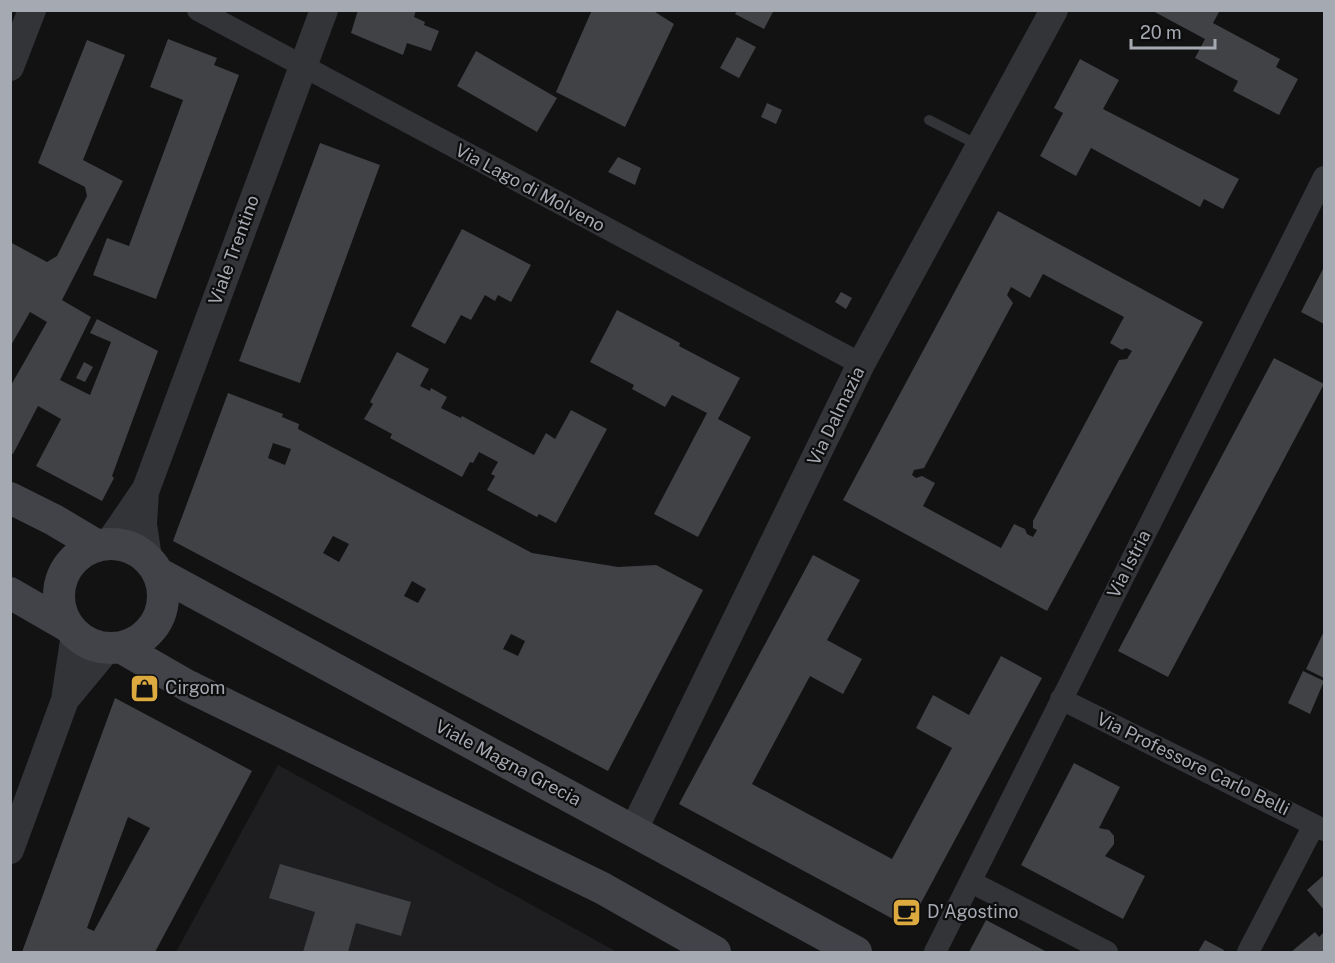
<svg xmlns="http://www.w3.org/2000/svg" width="1335" height="963" font-family="'Public Sans',sans-serif">
  <rect width="100%" height="100%" fill="#121213"/>
  <path fill="#1e1e20" d="M 278,765 L 617,952 L 176,952 Z"/>
  <path fill="#414246" fill-rule="evenodd" d="M 358,10 L 416,10 L 414,17 L 425,22 L 424,25 L 439,31 L 431,51 L 407,43 L 403,55 L 351,33 Z
    M 592,10 L 652,10 L 674,24 L 625,127 L 556,92 Z
    M 738,10 L 774,10 L 764,29 L 735,14 Z
    M 1151,10 L 1220,10 L 1213,23 L 1280,59 L 1276,67 L 1298,79 L 1279,115 L 1233,91 L 1238,81 L 1195,58 L 1205,39 Z
    M 737,37 L 756,47 L 739,78 L 720,68 Z
    M 168,39 L 217,58 L 214,65 L 239,75 L 156,299 L 93,275 L 107,238 L 129,246 L 183,100 L 150,87 Z
    M 87,40 L 125,55 L 83,160 L 123,181 L 62,300 L 91,317 L 60,380 L 90,395 L 111,342 L 90,333 L 97,319 L 158,351 L 112,476 L 114,478 L 102,501 L 36,466 L 61,419 L 38,406 L 13,454 L 10,452 L 10,387 L 47,322 L 30,312 L 10,347 L 10,242 L 47,262 L 57,256 L 87,196 L 85,187 L 38,163 Z
    M 476,51 L 557,98 L 537,132 L 457,86 Z
    M 1080,59 L 1119,80 L 1103,109 L 1239,179 L 1223,209 L 1204,199 L 1200,207 L 1091,148 L 1076,176 L 1040,156 L 1063,113 L 1054,108 Z
    M 767,103 L 782,110 L 776,124 L 761,117 Z
    M 320,143 L 380,165 L 300,383 L 239,361 Z
    M 618,157 L 641,168 L 635,185 L 608,172 Z
    M 998,211 L 1203,322 L 1047,611 L 843,500 ZM 1043,274 L 1124,317 L 1110,343 L 1122,350 L 1126,348 L 1132,351 L 1127,359 L 1119,360 L 1033,521 L 1033,528 L 1037,530 L 1033,537 L 1027,534 L 1025,529 L 1014,524 L 1001,548 L 923,506 L 935,483 L 922,476 L 916,478 L 912,475 L 914,470 L 924,468 L 1013,303 L 1007,295 L 1011,287 L 1030,298 Z
    M 462,229 L 531,265 L 511,302 L 498,295 L 495,301 L 485,295 L 471,320 L 461,315 L 445,344 L 411,326 Z
    M 1324,267 L 1324,324 L 1301,312 Z
    M 841,292 L 852,298 L 846,309 L 835,302 Z
    M 617,310 L 680,343 L 679,346 L 740,378 L 718,419 L 751,437 L 698,537 L 654,514 L 707,413 L 672,395 L 665,407 L 632,389 L 634,385 L 590,362 Z
    M 397,352 L 429,369 L 420,386 L 430,391 L 431,388 L 447,397 L 441,408 L 461,418 L 462,416 L 534,455 L 546,433 L 555,439 L 571,410 L 607,429 L 556,523 L 539,514 L 537,517 L 487,490 L 495,476 L 491,474 L 498,462 L 479,452 L 473,463 L 470,462 L 462,477 L 390,438 L 392,434 L 364,419 L 373,404 L 370,402 Z
    M 1274,358 L 1324,384 L 1168,677 L 1118,651 Z
    M 84,362 L 93,367 L 85,382 L 76,378 Z
    M 228,393 L 283,414 L 282,417 L 299,424 L 298,429 L 532,553 L 618,567 L 656,565 L 703,590 L 608,771 L 173,541 ZM 273,443 L 291,449 L 285,465 L 268,458 ZM 333,536 L 349,544 L 339,562 L 323,553 ZM 412,581 L 426,589 L 418,603 L 404,596 ZM 511,634 L 525,641 L 518,656 L 503,649 Z
    M 813,555 L 860,580 L 827,640 L 862,659 L 843,694 L 810,676 L 752,784 L 892,859 L 952,748 L 916,728 L 933,695 L 969,715 L 1001,656 L 1042,678 L 908,927 L 679,804 Z
    M 1324,631 L 1324,678 L 1306,669 Z
    M 1303,671 L 1324,681 L 1310,714 L 1288,703 Z
    M 115,698 L 252,771 L 155,952 L 22,952 ZM 128,817 L 150,828 L 94,931 L 87,928 Z
    M 1074,763 L 1120,787 L 1099,828 L 1109,830 L 1114,836 L 1114,844 L 1105,856 L 1145,876 L 1123,919 L 1021,865 Z
    M 280,864 L 411,902 L 401,936 L 356,923 L 348,952 L 303,952 L 315,912 L 269,898 Z
    M 1324,875 L 1324,910 L 1307,890 Z
    M 986,920 L 1047,952 L 969,952 Z
    M 1315,932 L 1319,937 L 1324,932 L 1324,952 L 1291,952 Z
    M 1205,940 L 1224,950 L 1223,952 L 1198,952 Z"/>
  <g fill="none" stroke-linecap="round" stroke-linejoin="round">
    <path stroke="#333438" stroke-width="10" d="M 929,120 L 980,146"/>
    <path stroke="#333438" stroke-width="22" d="M 198,10 L 861,364
      M 1061,699 L 1324,830
      M 971,882 L 1107,952
      M 935,952 L 1324,177
      M 1248,952 L 1314,825"/>
    <path stroke="#333438" stroke-width="28" d="M 10,67 L 32,10
      M 145,491 L 143,524 L 148,558
      M 109,543 L 146,489 L 324,10
      M 68,696 L 107,649
      M 633,831 L 861,364 L 1054,10
      M 10,850 L 65,700 L 75,634"/>
    <path stroke="#424348" stroke-width="32" d="M 10,498 L 54,520 L 96,545
      M59 596a52 52 0 1 1 104 0a52 52 0 1 1-104 0Z
      M 160,574 L 856,952
      M 10,593 L 69,627
      M 122,648 L 188,686 L 602,888 L 715,952"/>
  </g>
  <defs>
    <symbol id="shop-square" viewBox="-11 -11 22 22"><rect x="-9" y="-9" width="18" height="18" rx="4" fill="#ddaa40" stroke="#0d0d0e"/><path d="M-5-2.5h2.3a2.7 3.5 0 0 1 5.4 0H5L5.5 6h-11ZM-1.5-2.5h3a1.5 2.3 0 0 0-3 0Z" fill="#111"/></symbol>
    <symbol id="cafe-square" viewBox="-11 -11 22 22"><rect x="-9" y="-9" width="18" height="18" rx="4" fill="#ddaa40" stroke="#0d0d0e"/><path d="M-5.5-4.5H6V0H3Q3 3.5 0 3.5H-2.5Q-5.5 3.5-5.5 0ZM3-3.2v2h1.7v-2ZM-6 4.5H4V6H-6Z" fill="#111"/></symbol>
  </defs>
  <g fill-rule="evenodd">
    <use href="#shop-square" x="128" y="672" width="33" height="33"/>
    <use href="#cafe-square" x="890" y="896" width="33" height="33"/>
  </g>
  <g text-anchor="middle" stroke-width="4.5" stroke-linejoin="round" paint-order="stroke">
    <g font-size="18" fill="#a5a9b2" stroke="#0d0d0e">
      <text transform="translate(530 188) rotate(28)" y="6">Via Lago di Molveno</text>
      <text transform="translate(234 250) rotate(-70)" y="6">Viale Trentino</text>
      <text transform="translate(836 416) rotate(-64)" y="6">Via Dalmazia</text>
      <text transform="translate(1129 564) rotate(-63)" y="6">Via Istria</text>
      <text transform="translate(508 763) rotate(28)" y="6">Viale Magna Grecia</text>
      <text transform="translate(1193 764) rotate(26)" y="6">Via Professore Carlo Belli</text>
    </g>
    <g font-size="18" fill="#a5a9b2" stroke="#0d0d0e" text-anchor="start">
      <text x="165" y="694">Cirgom</text>
      <text x="927" y="918">D'Agostino</text>
    </g>
  </g>
  <rect width="1335" height="963" fill="none" stroke="#a5a9b2" stroke-width="24"/>
  <path d="M1131 39v9h84v-9" fill="none" stroke="#a5a9b2" stroke-width="3"/>
  <text x="1140" y="39" font-size="18" fill="#a5a9b2" stroke="#0d0d0e" stroke-width="4.5" paint-order="stroke">20 m</text>
</svg>
